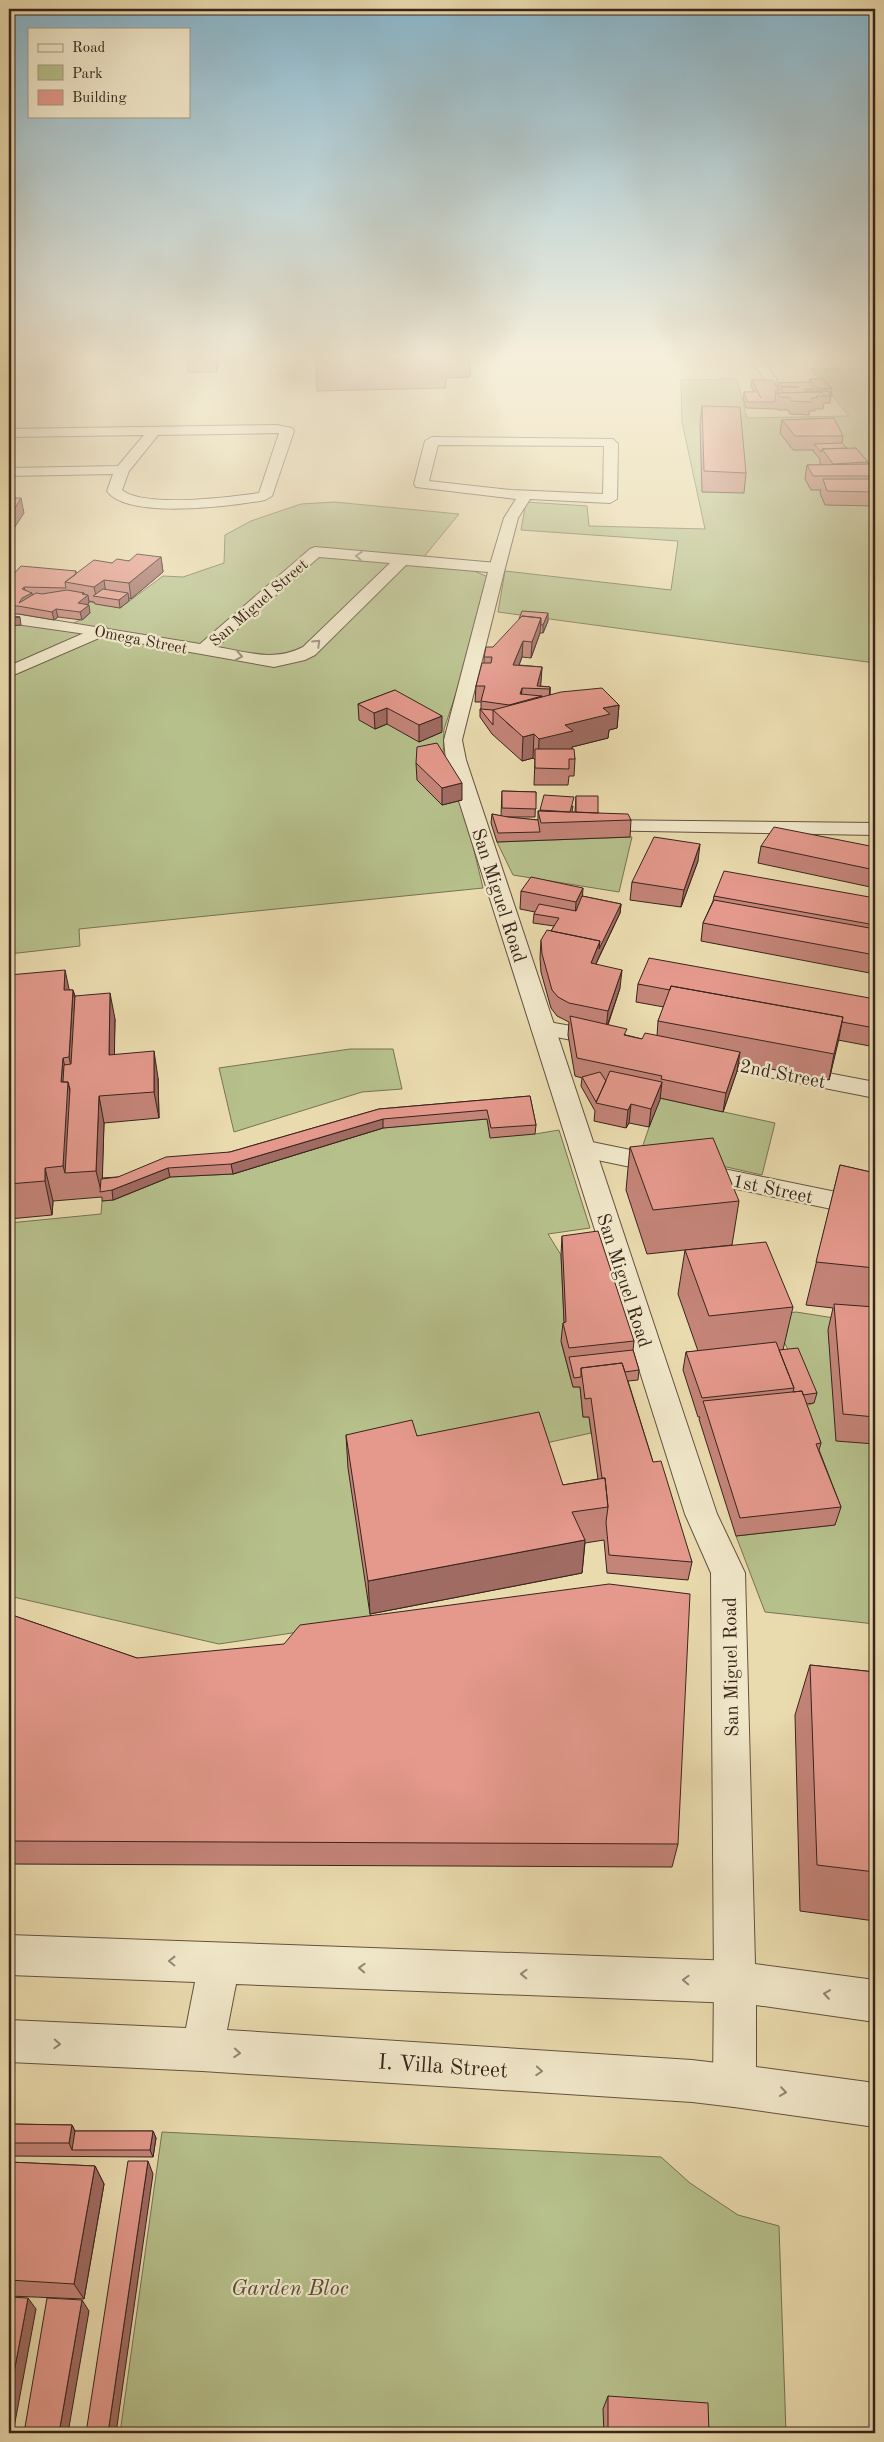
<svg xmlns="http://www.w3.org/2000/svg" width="884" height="2442" font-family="'Old Standard TT',serif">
  <rect width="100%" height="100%" fill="#eadbae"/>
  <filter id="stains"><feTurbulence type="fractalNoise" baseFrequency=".004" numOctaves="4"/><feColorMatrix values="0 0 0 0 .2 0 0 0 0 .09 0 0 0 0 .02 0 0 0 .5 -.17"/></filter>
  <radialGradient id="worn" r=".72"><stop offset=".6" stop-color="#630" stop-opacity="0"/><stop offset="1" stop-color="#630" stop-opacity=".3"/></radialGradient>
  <path fill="#b6c08b" stroke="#777254" d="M 875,368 L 875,663 L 498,612 L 505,571 L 671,590 L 678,541 L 521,530 L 526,502 L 587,506 L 589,526 L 705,529 L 682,422 L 681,380 L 737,379 L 747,418 L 849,416 L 810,369 Z
    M 334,502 L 459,514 L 418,564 L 472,570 L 488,577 L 464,670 L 444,729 L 443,759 L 462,800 L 483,888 L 79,929 L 80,946 L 9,954 L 9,626 C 40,622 63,636 90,613 L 79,611 L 90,602 L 120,608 L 163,576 L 183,577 L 224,563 L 225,535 L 251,521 L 301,504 Z
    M 632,837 L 619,892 L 513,875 L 497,842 Z
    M 350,1049 L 393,1049 L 402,1089 L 362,1092 L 234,1132 L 219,1068 Z
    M 659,1098 L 775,1123 L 762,1175 L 642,1148 Z
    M 487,1119 L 535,1134 L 559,1130 L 590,1228 L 548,1234 L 561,1255 L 565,1341 L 561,1342 L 573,1387 L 580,1387 L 583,1417 L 589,1417 L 591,1433 L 537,1445 L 370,1614 L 372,1621 L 219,1644 L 9,1596 L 9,1223 L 101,1214 L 102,1201 L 114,1200 L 170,1177 L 233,1174 L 383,1128 Z
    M 796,1312 L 866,1323 L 875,1444 L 875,1624 L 765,1612 L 736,1536 L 835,1525 L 797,1409 L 814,1403 L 771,1315 Z
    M 162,2132 L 661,2157 L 690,2183 L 738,2215 L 779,2226 L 786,2433 L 120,2433 Z"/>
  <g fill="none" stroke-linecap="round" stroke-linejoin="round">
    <defs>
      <path id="minor" d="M 9,357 L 19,357 L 13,365 L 9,366 Z
        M 749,357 L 761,357 L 777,380 L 775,383 L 767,383 Z
        M 277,425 L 292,428 L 294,431 L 272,496 L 265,500 C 233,506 127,520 107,491 L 113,474 L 9,476 L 9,468 L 118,466 L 144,435 L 9,437 L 9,429 ZM 279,433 L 259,493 C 230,497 144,508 122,490 L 129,471 L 158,435 Z
        M 432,437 L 613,439 L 618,444 L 617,499 L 610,503 L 530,499 L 518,518 L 505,568 L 503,571 L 491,571 L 489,568 L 504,518 L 516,499 L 416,487 L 414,484 L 425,441 ZM 438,445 L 604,446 L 603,494 L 511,490 L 429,481 Z
        M 100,626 L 106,627 L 108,631 L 106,635 L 9,677 L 9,666 Z
        M 593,820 L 875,823 L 875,835 L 586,830 L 583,826 L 586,822 Z
        M 543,1021 L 605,1032 L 614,1034 L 617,1039 L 614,1044 L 605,1046 L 534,1033 L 531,1028 L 534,1023 Z
        M 702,1049 L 875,1082 L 875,1098 L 693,1062 L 690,1057 L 693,1052 Z
        M 582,1140 L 875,1200 L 875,1218 L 573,1155 L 569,1149 L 573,1143 Z
        M 9,1935 L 735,1961 L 750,1967 L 756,1982 L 750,1997 L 735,2003 L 236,1984 L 227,2030 L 692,2060 L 734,2065 L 749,2071 L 755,2086 L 749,2101 L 734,2107 L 692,2102 L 202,2071 L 9,2062 L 9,2020 L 186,2028 L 195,1982 L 9,1975 Z"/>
      <path id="tertiary" d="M 315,547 L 497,563 L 505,568 L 462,740 L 466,760 L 717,1514 L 745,1573 L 755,1964 L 875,1980 L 875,2022 L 756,2005 L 756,2067 L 875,2083 L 875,2127 L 734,2107 L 719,2101 L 713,2086 L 714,1982 L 711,1573 L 685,1514 L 446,760 L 444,740 L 488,572 L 406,565 L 315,655 L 305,660 L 274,667 L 100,636 L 9,623 L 9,613 L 200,644 L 310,549 ZM 319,557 L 390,563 L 303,647 C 274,662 248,652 217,647 Z"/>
    </defs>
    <use href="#minor" stroke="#645241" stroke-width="2"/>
    <use href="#tertiary" stroke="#645241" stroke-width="2"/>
    <use href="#minor" fill="#f1e8ca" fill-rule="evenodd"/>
    <use href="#tertiary" fill="#f1e8ca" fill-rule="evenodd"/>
  </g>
  <path fill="#c48478" stroke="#38241d" d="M 187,357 L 219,357 L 217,372 L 188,372 L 187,360 Z
    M 316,357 L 470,357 L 470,377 L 446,378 L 446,388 L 317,391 Z
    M 810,379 L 832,388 L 830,403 L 824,403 L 823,409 L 815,409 L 815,411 L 809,411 L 809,415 L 790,414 L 788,410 L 778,410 L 777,409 L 746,408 L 743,398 L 744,392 L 754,392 L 751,387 L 752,380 L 777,387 L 778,383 L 809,382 Z
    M 702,406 L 746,473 L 744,493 L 702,492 L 700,424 Z
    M 782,420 L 843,436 L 842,443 L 847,448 L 868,462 L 867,464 L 875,464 L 875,506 L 825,505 L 820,493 L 821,490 L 811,490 L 805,479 L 807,465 L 821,465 L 820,463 L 820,459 L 813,451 L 814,450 L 793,450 L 780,433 Z
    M 161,557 L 163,572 L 131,599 L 129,598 L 129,601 L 120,608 L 95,604 L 94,602 L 89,601 L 89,603 L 87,605 L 90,613 L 82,620 L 58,617 L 54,620 L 19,614 L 9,614 L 9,579 L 76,571 L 76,574 L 112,563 Z
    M 548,621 L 543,633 L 540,633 L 531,658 L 522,657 L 519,665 L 542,667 L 540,686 L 550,687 L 550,695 L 619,705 L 617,728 L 609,730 L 608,738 L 572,747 L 572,749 L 575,759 L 574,776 L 569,776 L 568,785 L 534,785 L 535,760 L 533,758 L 522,761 L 492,734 L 480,717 L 480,709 L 481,709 L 481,702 L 475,702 L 476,686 L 484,663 L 484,657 L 493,647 Z
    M 395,690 L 442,732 L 419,742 L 387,724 L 375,729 L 359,720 L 358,704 Z
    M 416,763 L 462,800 L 442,805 L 417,780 Z
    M 502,791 L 536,792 L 535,817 L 506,817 L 538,820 L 538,811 L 540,811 L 540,810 L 573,806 L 572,812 L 575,812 L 576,796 L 598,813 L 631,820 L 630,837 L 497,842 L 491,823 L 492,814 L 501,816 Z
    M 761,846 L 875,847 L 875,888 L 758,863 Z
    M 698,861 L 681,907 L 630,900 L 632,882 Z
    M 521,891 L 582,896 L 621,904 L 620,913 L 596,964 L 620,988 L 608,1025 L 626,1035 L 642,1039 L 657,1036 L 658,1021 L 664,1007 L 636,1002 L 638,984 L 875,999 L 875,1047 L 838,1040 L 829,1080 L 739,1063 L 737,1071 L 723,1112 L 660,1098 L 649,1127 L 629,1123 L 626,1128 L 594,1121 L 595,1111 L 581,1086 L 582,1078 L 575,1076 L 568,1035 L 569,1022 L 557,1016 L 551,1008 L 541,972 L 540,958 L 541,940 L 551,931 L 554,926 L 533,923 L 534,914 L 535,912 L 520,909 Z
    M 714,896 L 875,898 L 875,974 L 701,941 L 703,923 L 713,901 Z
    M 9,975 L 69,990 L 73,990 L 75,996 L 115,1019 L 114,1054 L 158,1078 L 159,1118 L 104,1123 L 102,1178 L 118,1177 L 230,1152 L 379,1109 L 530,1096 L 536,1125 L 535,1134 L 490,1138 L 487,1119 L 383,1128 L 233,1174 L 170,1177 L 113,1200 L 102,1201 L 102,1197 L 53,1201 L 52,1215 L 9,1219 Z
    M 630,1147 L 739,1201 L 732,1245 L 647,1254 L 626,1190 Z
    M 840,1165 L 875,1173 L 875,1288 L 870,1306 L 875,1307 L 875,1444 L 836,1441 L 828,1330 L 833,1308 L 806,1305 Z
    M 562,1236 L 634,1341 L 633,1350 L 639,1370 L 638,1380 L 628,1381 L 653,1462 L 692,1562 L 688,1580 L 607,1573 L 604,1540 L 585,1543 L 582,1573 L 370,1614 L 348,1468 L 346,1435 L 417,1436 L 563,1485 L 598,1479 L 589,1417 L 583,1417 L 580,1387 L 573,1387 L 561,1341 L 563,1323 L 564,1322 L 561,1255 Z
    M 685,1250 L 793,1307 L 783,1350 L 817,1393 L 814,1403 L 806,1404 L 821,1443 L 819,1450 L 841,1507 L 835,1525 L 736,1536 L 699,1419 L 700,1417 L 698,1417 L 683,1370 L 686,1352 L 698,1351 L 678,1294 Z
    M 9,1614 L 678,1844 L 672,1867 L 9,1864 Z
    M 810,1665 L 875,1672 L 875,1921 L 800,1911 L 795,1715 Z
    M 9,2124 L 72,2125 L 75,2131 L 153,2131 L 156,2138 L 153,2157 L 9,2156 Z
    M 9,2162 L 95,2166 L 104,2184 L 84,2299 L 9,2296 Z
    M 608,2396 L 709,2433 L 604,2433 L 603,2409 Z"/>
  <path fill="#a06b62" stroke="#38241d" d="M 217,357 L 219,357 L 217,372 L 216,359 Z
    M 21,498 L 24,513 L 9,536 L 9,518 Z
    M 161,557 L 163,572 L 131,599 L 129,583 Z
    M 104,580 L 106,595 L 96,596 L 94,587 Z
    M 24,587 L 26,595 L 32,593 L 33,601 L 19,603 L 22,589 Z
    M 84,593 L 85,598 L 88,595 L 89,603 L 79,611 L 78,603 L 82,594 Z
    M 128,593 L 129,601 L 120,608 L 119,600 Z
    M 89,605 L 90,613 L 82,620 L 80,612 Z
    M 56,609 L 58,617 L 54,620 L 52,612 Z
    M 548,613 L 548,621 L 543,633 L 543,625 Z
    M 20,617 L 21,625 L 9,626 L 9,618 Z
    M 541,618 L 540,633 L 531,658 L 532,642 Z
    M 523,641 L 522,657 L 513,681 L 513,665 Z
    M 542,667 L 541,683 L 540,689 L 537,686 Z
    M 550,687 L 550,703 L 548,710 L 560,707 L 560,715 L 513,728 L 506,722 L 532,714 L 508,721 L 509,705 L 520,702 L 522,688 L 521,701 L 542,696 L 541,712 L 548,710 Z
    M 619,705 L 617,728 L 609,730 L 608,738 L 572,747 L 571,755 L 538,763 L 539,739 L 565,725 L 603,708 Z
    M 387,708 L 387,724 L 375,729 L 374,713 Z
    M 442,716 L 442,732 L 419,742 L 419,725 Z
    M 534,734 L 533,758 L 522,761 L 523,737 Z
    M 462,783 L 462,800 L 442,805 L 442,788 Z
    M 700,844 L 698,861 L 681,907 L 684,890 Z
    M 583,888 L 582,905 L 575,920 L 576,902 Z
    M 621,904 L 620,913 L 598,959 L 589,981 L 591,963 L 600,941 Z
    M 65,970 L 72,1003 L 64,990 Z
    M 622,970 L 620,988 L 606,1029 L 608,1011 Z
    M 73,990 L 80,1022 L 76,1091 L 69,1057 Z
    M 110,993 L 115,1019 L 114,1081 L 109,1055 Z
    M 843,1017 L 838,1043 L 829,1080 L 834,1054 Z
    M 154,1051 L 158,1078 L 159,1118 L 154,1092 Z
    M 740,1052 L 737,1071 L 723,1112 L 726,1093 Z
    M 63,1058 L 75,1115 L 65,1173 L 63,1166 L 61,1082 Z
    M 662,1082 L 660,1100 L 649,1127 L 651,1109 Z
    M 99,1096 L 104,1123 L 102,1191 L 101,1191 L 96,1171 Z
    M 631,1104 L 629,1123 L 626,1128 L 628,1110 Z
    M 383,1119 L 383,1128 L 233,1174 L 231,1164 Z
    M 45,1168 L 53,1201 L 52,1215 L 45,1181 Z
    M 168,1168 L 170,1177 L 113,1200 L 112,1190 Z
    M 585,1540 L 582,1573 L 370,1614 L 368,1581 Z
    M 72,2125 L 78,2138 L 72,2150 L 69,2143 Z
    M 153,2131 L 156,2138 L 153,2157 L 150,2150 Z
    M 148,2161 L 153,2174 L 116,2433 L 108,2433 Z
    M 95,2166 L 104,2184 L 84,2299 L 74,2284 Z
    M 28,2298 L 36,2309 L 13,2433 L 9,2433 L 9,2399 Z
    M 82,2300 L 89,2311 L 68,2433 L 59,2433 Z"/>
  <path fill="#e4998c" stroke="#38241d" d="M 187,357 L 217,357 L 216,359 L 187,360 Z
    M 316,357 L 446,357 L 446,359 L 316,361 Z
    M 810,379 L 823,379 L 832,388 L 818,389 Z
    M 752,380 L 773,380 L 779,390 L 776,390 L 775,402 L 747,402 L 744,392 L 758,392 L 761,398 Z
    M 809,382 L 815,389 L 805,389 L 806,392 L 783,393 L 781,387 L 799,387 L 780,386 L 778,383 Z
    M 808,391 L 828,391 L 831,396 L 825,396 L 821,392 L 808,392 Z
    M 821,392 L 825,396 L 816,396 L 817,398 L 811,398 L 811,402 L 791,401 L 790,397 L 780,397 L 777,393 Z
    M 702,406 L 740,407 L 746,473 L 704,471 Z
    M 834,418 L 843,436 L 795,436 L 782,420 Z
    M 842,443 L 847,448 L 822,449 L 821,452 L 814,444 Z
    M 856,448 L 868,462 L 833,464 L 822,449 Z
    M 875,464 L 875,476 L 813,476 L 807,465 Z
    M 823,479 L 875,479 L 875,492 L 827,491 Z
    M 9,498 L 21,498 L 9,518 Z
    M 137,554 L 161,557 L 129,583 L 104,580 L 94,587 L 65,582 L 94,560 L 112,563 L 117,559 L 129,561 Z
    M 21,566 L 76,571 L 75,575 L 65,582 L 66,588 L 24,587 L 22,589 L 32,593 L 22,598 L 19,603 L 36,593 L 42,594 L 67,590 L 84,593 L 82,594 L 88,595 L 78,603 L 89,605 L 80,612 L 56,609 L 52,612 L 18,606 L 9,606 L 9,579 Z
    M 103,589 L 128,593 L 119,600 L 93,596 Z
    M 522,611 L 548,613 L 543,625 L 541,625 L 541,618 L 522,616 L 519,619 Z
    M 9,615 L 20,617 L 9,618 Z
    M 522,616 L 541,618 L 532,642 L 523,641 L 513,665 L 542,667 L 537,686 L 550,687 L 550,689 L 522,688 L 520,694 L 542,696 L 509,705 L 481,701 L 485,686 L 476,686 L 482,663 L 491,663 L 492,657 L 484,657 L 486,647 L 493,647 Z
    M 602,688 L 619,705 L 603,708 L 610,714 L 565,725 L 573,731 L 539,739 L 534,734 L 523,737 L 493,710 L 561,692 Z
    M 395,690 L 442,716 L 419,725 L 387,708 L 374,713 L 358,704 Z
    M 480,709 L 493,710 L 493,725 Z
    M 437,743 L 462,783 L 442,788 L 416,763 L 417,747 Z
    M 535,749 L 574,749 L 575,759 L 569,759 L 569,769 L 535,768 Z
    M 502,791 L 536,792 L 536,809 L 502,808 Z
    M 544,795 L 574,797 L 570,812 L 540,810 Z
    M 576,796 L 598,796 L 598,813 L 576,812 Z
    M 538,811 L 628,814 L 631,820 L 541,823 Z
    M 492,814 L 508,817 L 538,820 L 540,832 L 498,833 Z
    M 774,827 L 875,847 L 875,870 L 761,846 Z
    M 654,837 L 700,844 L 684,890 L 632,882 Z
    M 724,871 L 875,898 L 875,925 L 714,896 Z
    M 531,877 L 583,888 L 576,902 L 521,891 Z
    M 582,896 L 621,904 L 599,949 L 600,941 L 551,931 L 559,918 L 534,914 L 539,904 L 576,911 Z
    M 714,900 L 875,929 L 875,955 L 703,923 Z
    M 547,930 L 600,941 L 591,963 L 622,970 L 608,1011 L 569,1003 L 558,997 L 552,990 L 542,954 L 541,940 Z
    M 649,958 L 875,999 L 875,1028 L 842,1022 L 843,1017 L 671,986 L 670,990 L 638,984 Z
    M 65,970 L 64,990 L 73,990 L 69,1057 L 63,1058 L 61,1082 L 68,1082 L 63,1166 L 45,1168 L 45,1181 L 9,1184 L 9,975 Z
    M 671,986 L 843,1017 L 834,1054 L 658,1021 Z
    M 110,993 L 109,1055 L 154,1051 L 154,1092 L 99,1096 L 96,1171 L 65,1173 L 70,1089 L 68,1082 L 63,1082 L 64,1065 L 71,1064 L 75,996 Z
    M 570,1016 L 627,1029 L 624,1035 L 642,1039 L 645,1033 L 740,1052 L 726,1093 L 661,1079 L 662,1076 L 577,1058 Z
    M 610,1071 L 662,1082 L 651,1109 L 631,1104 L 628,1110 L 596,1103 Z
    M 600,1072 L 606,1081 L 596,1102 L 582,1077 Z
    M 530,1096 L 536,1125 L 491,1128 L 487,1110 L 383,1119 L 231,1164 L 168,1168 L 112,1190 L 100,1192 L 101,1179 L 118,1177 L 166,1157 L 230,1152 L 379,1109 Z
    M 713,1138 L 739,1201 L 653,1210 L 630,1147 Z
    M 840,1165 L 875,1173 L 875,1268 L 816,1262 Z
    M 598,1231 L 634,1341 L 569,1348 L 563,1323 L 566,1322 L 562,1236 Z
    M 766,1242 L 793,1307 L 709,1316 L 685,1250 Z
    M 834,1304 L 875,1307 L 875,1417 L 843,1414 Z
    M 776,1342 L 794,1388 L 702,1398 L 686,1352 Z
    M 798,1348 L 817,1393 L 803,1395 L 802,1391 L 793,1392 L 794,1388 L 779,1350 Z
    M 633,1350 L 639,1370 L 625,1372 L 622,1363 L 581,1368 L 581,1377 L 574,1378 L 569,1357 Z
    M 622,1363 L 653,1462 L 661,1461 L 692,1562 L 609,1555 L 606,1522 L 608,1507 L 605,1478 L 602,1478 L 591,1398 L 585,1399 L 581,1368 Z
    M 802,1391 L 821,1443 L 816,1444 L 841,1507 L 740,1518 L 703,1401 Z
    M 539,1412 L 563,1485 L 605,1478 L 608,1507 L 572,1512 L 585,1540 L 368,1581 L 346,1435 L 412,1420 L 417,1436 Z
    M 609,1584 L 690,1594 L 678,1844 L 9,1841 L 9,1614 L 137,1658 L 284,1644 L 300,1625 Z
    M 810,1665 L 875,1672 L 875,1872 L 817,1865 Z
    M 9,2124 L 72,2125 L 69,2143 L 9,2143 Z
    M 75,2131 L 153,2131 L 150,2150 L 72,2150 Z
    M 128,2161 L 148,2161 L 108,2433 L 86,2433 Z
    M 9,2162 L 95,2166 L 74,2284 L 9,2280 Z
    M 9,2297 L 28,2298 L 9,2399 Z
    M 47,2298 L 82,2300 L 59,2433 L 24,2433 Z
    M 608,2396 L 708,2403 L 709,2433 L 608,2433 Z"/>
  <defs><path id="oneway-chevron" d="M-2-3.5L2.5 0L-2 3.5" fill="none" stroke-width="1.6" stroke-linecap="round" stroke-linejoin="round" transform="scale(1.25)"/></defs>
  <g stroke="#948674">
    <use href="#oneway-chevron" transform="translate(359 556) rotate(-175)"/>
    <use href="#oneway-chevron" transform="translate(317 643) rotate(-44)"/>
    <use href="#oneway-chevron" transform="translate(239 656) rotate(10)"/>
    <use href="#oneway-chevron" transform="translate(172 1961) rotate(-179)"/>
    <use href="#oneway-chevron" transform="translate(362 1968) rotate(-178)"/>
    <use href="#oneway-chevron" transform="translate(524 1974) rotate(-178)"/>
    <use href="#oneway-chevron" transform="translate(686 1980) rotate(-178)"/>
    <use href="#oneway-chevron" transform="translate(827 1994) rotate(-172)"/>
    <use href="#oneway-chevron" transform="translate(57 2044) rotate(3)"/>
    <use href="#oneway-chevron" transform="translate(237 2053) rotate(4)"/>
    <use href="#oneway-chevron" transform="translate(539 2071) rotate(4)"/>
    <use href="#oneway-chevron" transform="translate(783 2092) rotate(8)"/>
  </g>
  <linearGradient id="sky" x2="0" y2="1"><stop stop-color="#88b7ce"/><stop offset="0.51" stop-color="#f6efdb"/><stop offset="1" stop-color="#f6efdb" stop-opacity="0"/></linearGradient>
  <rect width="884" height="698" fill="url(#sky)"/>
  <g text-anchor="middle" stroke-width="4.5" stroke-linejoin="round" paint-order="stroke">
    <g font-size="16" fill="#38241d" stroke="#f1e8ca">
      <text transform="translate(258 602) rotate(-41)" y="6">San Miguel Street</text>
      <text transform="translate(141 639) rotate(11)" y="6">Omega Street</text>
    </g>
    <g font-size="19" fill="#38241d" stroke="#f1e8ca">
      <text transform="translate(500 895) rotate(72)" y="7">San Miguel Road</text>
      <text transform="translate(783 1073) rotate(11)" y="7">2nd Street</text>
      <text transform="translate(773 1188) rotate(12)" y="7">1st Street</text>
      <text transform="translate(625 1280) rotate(72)" y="7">San Miguel Road</text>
      <text transform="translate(730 1667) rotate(-91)" y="7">San Miguel Road</text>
    </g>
    <g font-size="22" fill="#38241d" stroke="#f1e8ca">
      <text transform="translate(443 2065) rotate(4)" y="8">I. Villa Street</text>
    </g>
    <g font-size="22" font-style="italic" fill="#584b38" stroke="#f1e8ca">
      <text x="290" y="2295">Garden Bloc</text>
    </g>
  </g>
  <rect width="884" height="2442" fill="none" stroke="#eadbae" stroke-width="30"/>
  <rect x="10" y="10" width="864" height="2422" fill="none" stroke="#38241d" stroke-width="2.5"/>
  <rect x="15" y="15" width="854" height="2412" fill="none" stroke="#38241d"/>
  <rect x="28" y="28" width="162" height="90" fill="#f1e8ca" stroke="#a79a85"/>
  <rect x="38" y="44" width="25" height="8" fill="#f1e8ca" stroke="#a79a85"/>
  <text x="72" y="52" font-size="15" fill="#38241d">Road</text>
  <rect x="38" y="65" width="25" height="15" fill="#b6c08b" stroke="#a79a85"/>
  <text x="72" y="78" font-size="15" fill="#38241d">Park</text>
  <rect x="38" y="90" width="25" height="15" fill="#e4998c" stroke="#a79a85"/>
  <text x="72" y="102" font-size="15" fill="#38241d">Building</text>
  <rect width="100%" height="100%" filter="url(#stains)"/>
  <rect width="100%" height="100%" fill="url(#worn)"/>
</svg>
